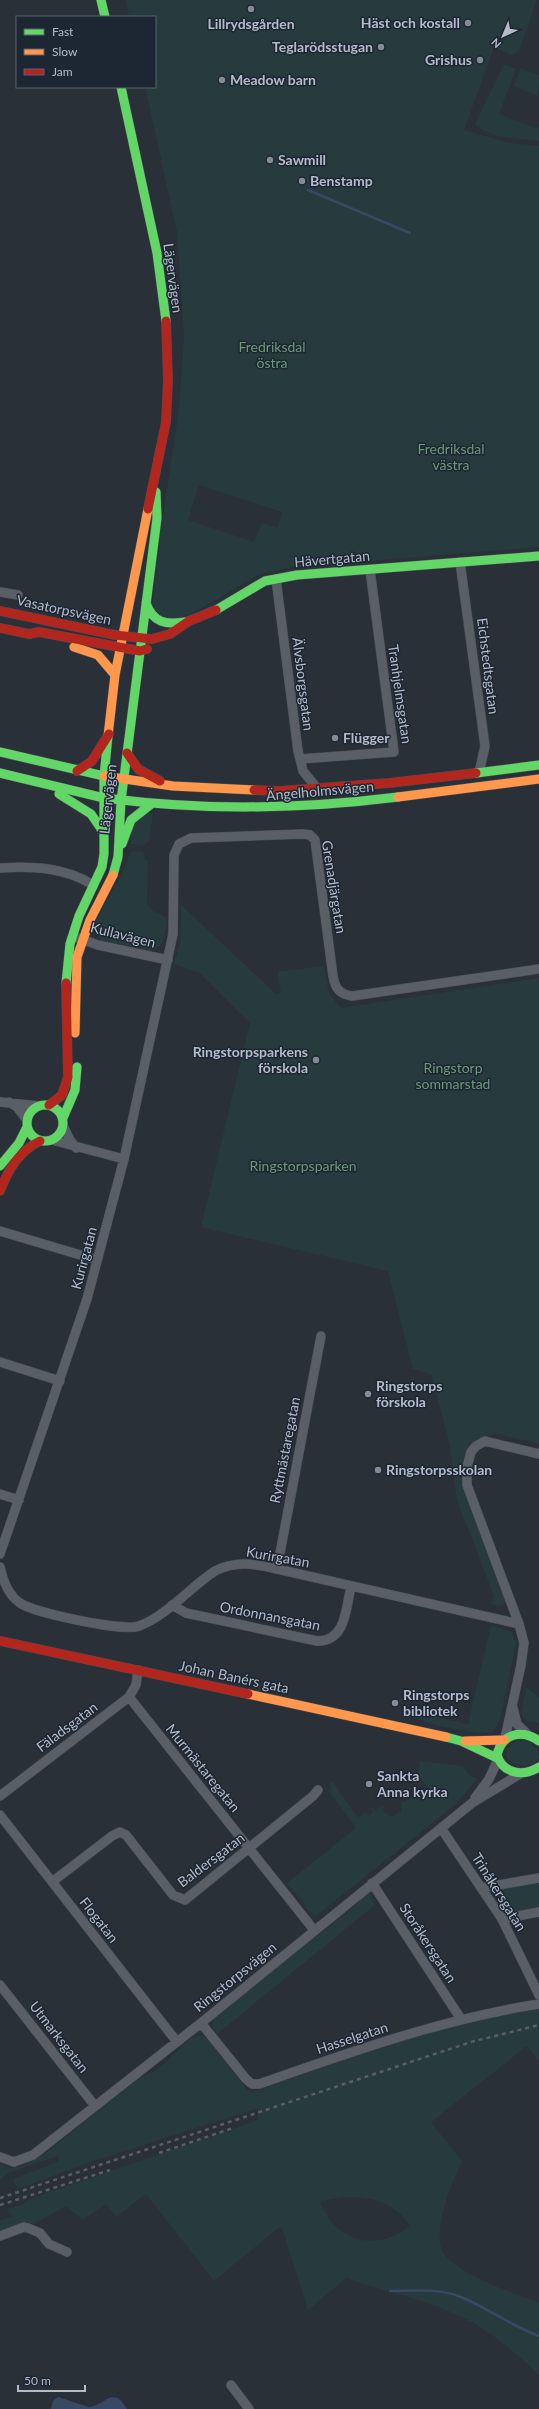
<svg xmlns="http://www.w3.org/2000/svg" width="539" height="2409" font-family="Lato,sans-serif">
  <rect width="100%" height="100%" fill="#2a3038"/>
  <path fill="#273a3e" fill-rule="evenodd" d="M 126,0 L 537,0 L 519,51 L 511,55 L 494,47 L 464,130 L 510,143 L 539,146 L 539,547 L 293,567 L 260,574 L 186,617 L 166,621 L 152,607 L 163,515 L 179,409 L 184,336 L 177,232 L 145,87 L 155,87 L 155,17 L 129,17 ZM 199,485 L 282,512 L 277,528 L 262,523 L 254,542 L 188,520 Z
    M 504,64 L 516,69 L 499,114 L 537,129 L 539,125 L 539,141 C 522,139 486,138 475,124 Z
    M 521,68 L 539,75 L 538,96 L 514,86 Z
    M 147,813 L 153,813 L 149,841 L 143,845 L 130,844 L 131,828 Z
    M 131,851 L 143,852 L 145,860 L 148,860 L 147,904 L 153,911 L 167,918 L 163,942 L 159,946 L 153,947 L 152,951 L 101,940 L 94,931 L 95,922 L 123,871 Z
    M 181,905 L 276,994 L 281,993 L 278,972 L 324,966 L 329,994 L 341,1008 L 539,978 L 539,1444 L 494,1433 L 478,1441 L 465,1463 L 507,1598 L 505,1604 L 499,1606 L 491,1604 L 494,1596 L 457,1500 L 450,1445 L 431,1374 L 413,1369 L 388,1271 L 201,1227 L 250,1023 L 200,973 L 174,964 L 180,942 Z
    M 491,1625 L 511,1632 L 516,1642 L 500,1720 C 498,1724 496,1730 491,1732 C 476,1735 424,1724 411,1716 L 410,1711 L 468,1724 Z
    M 526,1687 L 539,1697 L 539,1723 L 527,1722 L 521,1714 Z
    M 519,1740 L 528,1741 L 538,1750 L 539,1758 L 534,1764 C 521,1767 502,1766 507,1748 Z
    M 420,1761 L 463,1766 L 469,1775 L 477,1779 L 455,1805 L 316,1916 L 312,1914 L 287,1883 L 356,1828 L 330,1793 L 331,1780 L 358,1817 L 365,1812 L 369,1816 L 373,1812 L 370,1808 L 372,1807 L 375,1810 L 383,1805 L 384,1812 L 392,1817 L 401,1811 L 402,1803 L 413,1797 L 415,1790 L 418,1790 L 424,1797 L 431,1791 L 418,1775 Z
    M 539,1881 L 539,1910 L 506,1916 L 494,1901 L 493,1894 L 497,1888 Z
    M 372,1893 L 370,1898 L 375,1905 L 217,2034 L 213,2028 L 213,2021 L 223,2009 L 353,1908 L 365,1895 Z
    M 539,2009 L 539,2061 L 527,2046 L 431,2122 L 462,2161 C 452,2181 432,2231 443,2252 C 455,2273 516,2295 539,2302 L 539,2375 C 519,2356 499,2338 475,2324 C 436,2301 388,2293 346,2278 L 308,2310 L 282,2228 L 278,2228 L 214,2281 L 146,2194 L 116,2217 L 106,2204 L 83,2220 L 66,2206 L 34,2224 L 26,2222 L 0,2231 L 0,2221 L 12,2216 L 7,2209 L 21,2205 L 30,2199 L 258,2120 L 258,2108 L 88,2163 L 18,2189 L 13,2180 L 31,2171 L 32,2172 L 59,2161 L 58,2156 L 8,2173 L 0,2180 L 0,2164 L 8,2168 L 20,2167 L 42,2156 L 142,2076 C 172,2068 177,2039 202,2035 L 208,2040 L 248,2091 L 253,2092 C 343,2061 444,2018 539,2009 ZM 344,2197 C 371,2196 395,2202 410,2226 C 374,2253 337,2242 319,2201 Z"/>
  <path fill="#384963" d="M 58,2397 L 89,2407 C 106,2405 113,2385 127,2409 L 51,2409 L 53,2401 Z"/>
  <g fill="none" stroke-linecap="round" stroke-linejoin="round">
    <path stroke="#384963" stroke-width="2.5" d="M 308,190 L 410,233
      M 390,2291 C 413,2291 440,2288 461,2297 C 488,2308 511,2326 539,2336"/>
    <defs>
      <path id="street" d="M 460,562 L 485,746 L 479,773
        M 276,579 L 298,751 L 303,771 L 316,787
        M 0,592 L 18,595
        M 300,759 L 394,752 L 370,570
        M 0,868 C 32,866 65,867 93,885
        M 78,938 L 98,945 L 168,960
        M 0,1102 L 39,1106
        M 9,1102 L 17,1107 L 27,1120
        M 63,1126 L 70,1140 L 76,1148
        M 52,1140 L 124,1159
        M 0,1231 L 97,1260
        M 0,1362 L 60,1381
        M 0,1494 L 19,1500
        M 0,1554 L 87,1299 L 124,1159 L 173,934 L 174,855 L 179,844 L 191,838 L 303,834 L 310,835 L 315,840 L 333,976 C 335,988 339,994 352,996 L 539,969
        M 0,1567 C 3,1581 8,1595 20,1603 C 34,1613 124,1632 139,1626 C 168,1615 189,1588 215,1571 C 236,1560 255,1564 277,1569 L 519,1624
        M 277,1569 L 321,1336
        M 172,1605 L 186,1613 L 317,1641 C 346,1642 346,1608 351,1586
        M 129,1697 L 314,1930
        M 513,1708 L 517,1724 L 527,1734
        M 505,1738 L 521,1665 L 524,1643 L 519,1624 L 467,1485 L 467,1467 L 471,1452 L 476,1446 L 485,1441 L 539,1454
        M 0,1796 L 129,1697 L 136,1685 L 138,1670
        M 475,1798 L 489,1779 L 498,1760
        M 0,1815 L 177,2042
        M 441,1828 L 502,1919 L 539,1995
        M 52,1882 L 112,1836 L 120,1832 L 126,1835 L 173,1895 L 185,1900 L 313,1796 L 318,1790
        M 372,1883 L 461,2019
        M 481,1888 L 539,1878
        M 502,1919 L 539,1912
        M 0,1985 L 95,2106
        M 201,2023 L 246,2079 L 252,2084 L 259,2084 C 351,2052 442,2019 539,2004
        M 0,2157 L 14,2162 L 33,2155 L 201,2023 L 472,1803 L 520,1774
        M 0,2236 L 24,2227 L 28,2228 L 40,2233 L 49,2244 L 67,2252
        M 231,2385 L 249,2409"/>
      <path id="fast" d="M 101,0 L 105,17
        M 121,87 L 157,253 L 166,321
        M 146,603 C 153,623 166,625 185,622
        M 216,610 L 265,581 L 297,575 L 539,556
        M 0,752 L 104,776
        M 0,773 L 104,798
        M 476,773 L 539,765
        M 59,794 L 91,814 L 104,833
        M 113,799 C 209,811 302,809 398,797
        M 122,844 L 131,820 L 150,805
        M 113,875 L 118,857 L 121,801 L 157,518 L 156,492
        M 66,983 L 70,944 L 79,916 L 102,867 L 104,854 L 104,776 L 108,736
        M27 1123a18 18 0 1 1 36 0a18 18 0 1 1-36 0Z
        M 63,1118 L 75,1090 L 77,1067
        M 0,1166 L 19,1143 L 27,1127
        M 446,1737 L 461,1741 L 497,1758
        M 539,1741 C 522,1729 502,1733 497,1755 C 503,1774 523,1777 539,1767"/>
      <path id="slow" d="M 74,647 L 98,655 L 115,675
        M 108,736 L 115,675 L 148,509
        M 104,776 L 173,786 L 254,790
        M 398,797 L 539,779
        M 75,1033 L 77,957 L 90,920 L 113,875
        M 248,1694 L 446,1737
        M 465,1741 L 504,1740"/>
      <path id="jam" d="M 148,509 L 166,422 L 168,380 L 166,321
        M 0,611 L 115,635 L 152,639 L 170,634 L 189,621 L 216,610
        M 0,628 L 29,634 L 39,632 L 140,651 L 147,649
        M 127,753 L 138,769 L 160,781
        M 77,771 L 92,761 L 109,734
        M 254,790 L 279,791 L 389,783 L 476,773
        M 49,1105 L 62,1095 L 68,1077 L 66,983
        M 0,1191 C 8,1170 19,1151 40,1141
        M 0,1641 L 248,1694"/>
    </defs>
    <use href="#street" stroke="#484c53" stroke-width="10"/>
    <use href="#fast" stroke="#484c53" stroke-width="10"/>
    <use href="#slow" stroke="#484c53" stroke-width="10"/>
    <use href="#jam" stroke="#484c53" stroke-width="10"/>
    <use href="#street" stroke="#5a5e66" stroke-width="9"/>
    <use href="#fast" stroke="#63d668" stroke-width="9"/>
    <use href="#slow" stroke="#ff974d" stroke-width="9"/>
    <use href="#jam" stroke="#b3261e" stroke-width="9"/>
    <path stroke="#595d64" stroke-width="2.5" stroke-dasharray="4 4" stroke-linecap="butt" d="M 159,2153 L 233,2128
      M 0,2198 L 471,2042 L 539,2025
      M 0,2205 L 110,2170"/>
  </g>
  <g fill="#848b96" stroke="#1d2633" stroke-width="1.5">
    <circle cx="251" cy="9" r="4"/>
    <circle cx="468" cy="23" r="4"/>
    <circle cx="381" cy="47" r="4"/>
    <circle cx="480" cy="60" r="4"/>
    <circle cx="222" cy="80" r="4"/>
    <circle cx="270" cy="160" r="4"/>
    <circle cx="302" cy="181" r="4"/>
    <circle cx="335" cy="738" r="4"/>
    <circle cx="316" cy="1060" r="4"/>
    <circle cx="368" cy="1394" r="4"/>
    <circle cx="378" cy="1470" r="4"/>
    <circle cx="395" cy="1703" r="4"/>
    <circle cx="369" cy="1784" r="4"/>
  </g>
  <g text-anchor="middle" stroke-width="3" stroke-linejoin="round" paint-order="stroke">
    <g font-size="14" font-weight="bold" fill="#b4bcc9" stroke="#1d2633" text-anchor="start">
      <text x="460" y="28" text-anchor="end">Häst och kostall</text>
      <text x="251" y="29" text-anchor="middle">Lillrydsgården</text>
      <text x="373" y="52" text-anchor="end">Teglarödsstugan</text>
      <text x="472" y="65" text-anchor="end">Grishus</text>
      <text x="230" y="85">Meadow barn</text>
      <text x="278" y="165">Sawmill</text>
      <text x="310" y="186">Benstamp</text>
      <text x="343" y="743">Flügger</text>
      <text x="308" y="1057" text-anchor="end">Ringstorpsparkens<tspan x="308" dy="16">förskola</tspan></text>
      <text x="376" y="1391">Ringstorps<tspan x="376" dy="16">förskola</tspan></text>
      <text x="386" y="1475">Ringstorpsskolan</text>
      <text x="403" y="1700">Ringstorps<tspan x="403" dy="16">bibliotek</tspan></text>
      <text x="377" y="1781">Sankta<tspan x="377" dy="16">Anna kyrka</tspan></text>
    </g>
    <g font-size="14" fill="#b4bcc9" stroke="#1d2633">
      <text transform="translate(173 278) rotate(82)" y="5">Lägervägen</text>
      <text transform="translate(332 559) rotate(-5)" y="5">Hävertgatan</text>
      <text transform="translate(64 610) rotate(12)" y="5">Vasatorpsvägen</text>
      <text transform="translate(488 666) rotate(83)" y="5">Eichstedtsgatan</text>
      <text transform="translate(303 684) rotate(83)" y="5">Älvsborgsgatan</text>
      <text transform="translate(400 694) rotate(82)" y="5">Tranhjelmsgatan</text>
      <text transform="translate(320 791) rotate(-5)" y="5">Ängelholmsvägen</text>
      <text transform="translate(108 799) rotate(-84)" y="5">Lägervägen</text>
      <text transform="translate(334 887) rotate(81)" y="5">Grenadjärgatan</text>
      <text transform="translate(123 935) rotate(14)" y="5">Kullavägen</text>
      <text transform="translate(84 1258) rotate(-75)" y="5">Kurirgatan</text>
      <text transform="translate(285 1450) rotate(-79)" y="5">Ryttmästaregatan</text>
      <text transform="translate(278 1557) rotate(10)" y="5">Kurirgatan</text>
      <text transform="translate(270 1616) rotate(11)" y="5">Ordonnansgatan</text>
      <text transform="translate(234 1677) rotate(12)" y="5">Johan Banérs gata</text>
      <text transform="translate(67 1727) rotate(-37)" y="5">Fäladsgatan</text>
      <text transform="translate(203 1768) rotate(51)" y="5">Murmästaregatan</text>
      <text transform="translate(211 1860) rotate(-37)" y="5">Baldersgatan</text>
      <text transform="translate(499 1892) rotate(58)" y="5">Trinåkersgatan</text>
      <text transform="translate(99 1920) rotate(52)" y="5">Flogatan</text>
      <text transform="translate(428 1943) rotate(57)" y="5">Storåkersgatan</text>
      <text transform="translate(235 1977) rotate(-39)" y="5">Ringstorpsvägen</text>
      <text transform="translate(59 2037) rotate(52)" y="5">Utmarksgatan</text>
      <text transform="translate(352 2038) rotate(-18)" y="5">Hasselgatan</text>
    </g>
    <g font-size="14" fill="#6b9a76" stroke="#1d2633">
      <text x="272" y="352">Fredriksdal<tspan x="272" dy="16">östra</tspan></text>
      <text x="451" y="454">Fredriksdal<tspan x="451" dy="16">västra</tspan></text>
      <text x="453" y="1073">Ringstorp<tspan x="453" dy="16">sommarstad</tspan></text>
      <text x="303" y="1171">Ringstorpsparken</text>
    </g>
  </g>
  <rect x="16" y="16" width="140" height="72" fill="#1d2633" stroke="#59626f"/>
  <rect x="24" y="29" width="20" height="6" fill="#63d668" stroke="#59626f"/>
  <text x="52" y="36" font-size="12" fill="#b4bcc9">Fast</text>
  <rect x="24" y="49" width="20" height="6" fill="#ff974d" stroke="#59626f"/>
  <text x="52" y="56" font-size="12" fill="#b4bcc9">Slow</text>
  <rect x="24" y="69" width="20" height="6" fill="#b3261e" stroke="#59626f"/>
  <text x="52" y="76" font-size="12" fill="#b4bcc9">Jam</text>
  <g transform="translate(503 36) rotate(224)" stroke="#1d2633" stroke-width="3" paint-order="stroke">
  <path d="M0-3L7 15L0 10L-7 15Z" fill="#b4bcc9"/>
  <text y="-6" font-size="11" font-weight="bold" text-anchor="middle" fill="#b4bcc9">N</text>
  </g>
  <path d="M18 2385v6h67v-6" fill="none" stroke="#b4bcc9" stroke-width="2"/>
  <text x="24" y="2385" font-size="12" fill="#b4bcc9" stroke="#1d2633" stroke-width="3" paint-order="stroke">50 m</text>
</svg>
